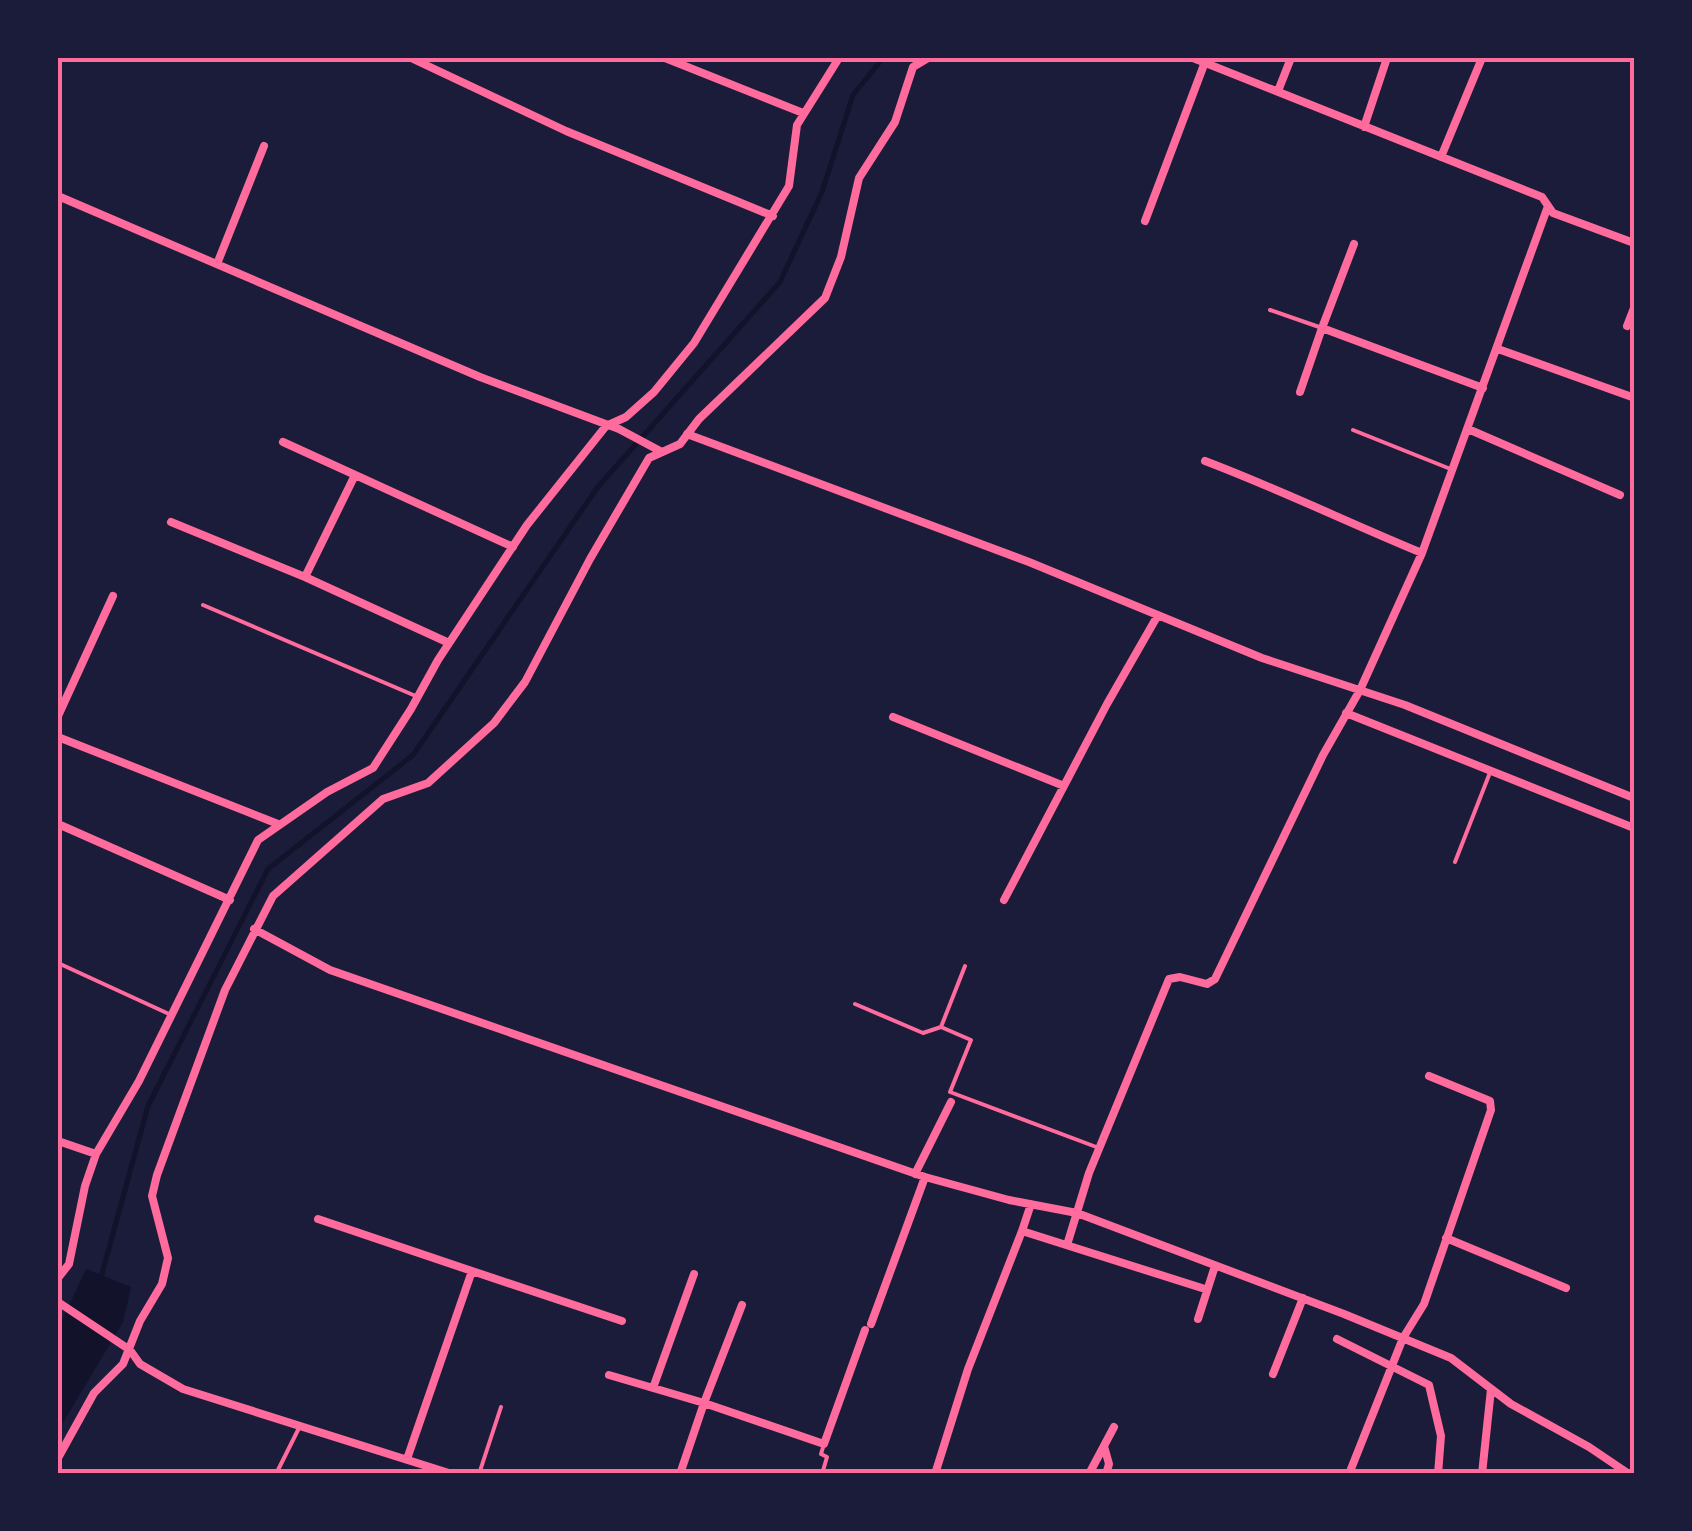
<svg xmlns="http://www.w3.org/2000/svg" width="1692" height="1531" font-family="'Public Sans',sans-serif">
  <rect width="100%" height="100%" fill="#1b1b3a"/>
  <path fill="#12122b" d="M 86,1269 L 131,1287 L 123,1322 L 58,1431 L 58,1329 Z"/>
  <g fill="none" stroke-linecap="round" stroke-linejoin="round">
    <path stroke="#12122b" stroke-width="5" d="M 100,1281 L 148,1106 L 268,869 L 413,755 L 597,488 L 780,282 L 822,192 L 853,95 L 883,58"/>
    <path stroke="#ff6b9d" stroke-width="4" d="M 1270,310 L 1322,328
      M 1353,430 L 1453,470
      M 203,605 L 418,697
      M 1455,862 L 1491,770
      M 58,963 L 169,1014
      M 855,1004 L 923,1033 L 941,1027 L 971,1040 L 950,1092 L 1099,1148
      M 941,1027 L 965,966
      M 276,1474 L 300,1426
      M 479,1474 L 501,1407
      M 822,1474 L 827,1457 L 821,1454 L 824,1444"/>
    <path stroke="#ff6b9d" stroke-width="8" d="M 411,58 L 566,131 L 773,216
      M 665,58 L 803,113
      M 1193,58 L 1542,197 L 1553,213 L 1634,243
      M 1278,91 L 1291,58
      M 1364,127 L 1387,58
      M 1441,157 L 1482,58
      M 58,196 L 480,377 L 619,429 L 662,452
      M 1145,221 L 1205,62
      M 217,264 L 264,146
      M 1627,326 L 1634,308
      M 1322,328 L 1354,244
      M 1498,349 L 1632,397
      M 1300,392 L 1322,328 L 1483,388
      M 1468,429 L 1620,495
      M 687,434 L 1029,562 L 1262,658 L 1405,705 L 1634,798
      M 283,442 L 513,547
      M 1205,461 C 1279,489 1349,523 1422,553
      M 171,522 L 305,577 L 449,643
      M 305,577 L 355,475
      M 1346,713 L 1634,828
      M 58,716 L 113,596
      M 893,717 L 1064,786
      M 58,737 L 278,824
      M 58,824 L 230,900
      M 1004,900 L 1107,704 L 1158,615
      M 254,929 L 330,970 L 925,1177 L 1009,1200 L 1077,1213 L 1344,1314 L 1451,1358 L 1511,1404 L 1589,1447 L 1629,1474
      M 58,1141 L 96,1154
      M 915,1174 L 951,1102
      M 1031,1204 L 1022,1231 L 1205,1289
      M 318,1219 L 472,1271 L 407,1459
      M 1446,1238 L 1566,1288
      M 1067,1245 L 1089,1173 L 1169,979 L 1180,977 L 1207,984 L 1215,979 L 1323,755 L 1360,690 L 1422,553 L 1548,206
      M 472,1271 L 622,1321
      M 58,1278 L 69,1264 L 85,1186 L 96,1154 L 139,1081 L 258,840 L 327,792 L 373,768 L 411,709 L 438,660 L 527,525 L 606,426 L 626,417 L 654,392 L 694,343 L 789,186 L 797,125 L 839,58
      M 58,1302 L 130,1350 L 140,1364 L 183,1389 L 452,1474
      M 1198,1319 L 1215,1266
      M 871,1324 L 925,1177
      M 1337,1339 L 1429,1385 L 1441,1436 L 1438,1474
      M 1273,1374 L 1303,1298
      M 609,1375 L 704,1403 L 742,1305
      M 653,1388 L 694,1274
      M 1104,1446 L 1109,1464 L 1106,1474
      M 58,1458 L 94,1393 L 123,1364 L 140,1321 L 162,1284 L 168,1258 L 152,1196 L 157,1175 L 225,990 L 273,896 L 383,799 L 428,783 L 494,723 L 525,682 L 590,559 L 649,458 L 680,444 L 699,419 L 825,298 L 841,257 L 859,178 L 895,122 L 913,67 L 928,58
      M 680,1474 L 704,1403 L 824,1444 L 865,1330
      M 935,1474 L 968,1369 L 1022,1231
      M 1089,1474 L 1114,1427
      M 1349,1474 L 1403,1338 L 1424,1304 L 1491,1110 L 1490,1101 L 1429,1076
      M 1482,1474 L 1491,1389"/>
  </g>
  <rect width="1692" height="1531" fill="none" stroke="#1b1b3a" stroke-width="120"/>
  <rect x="60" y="60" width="1572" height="1411" fill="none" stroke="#ff6b9d" stroke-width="4"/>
</svg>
